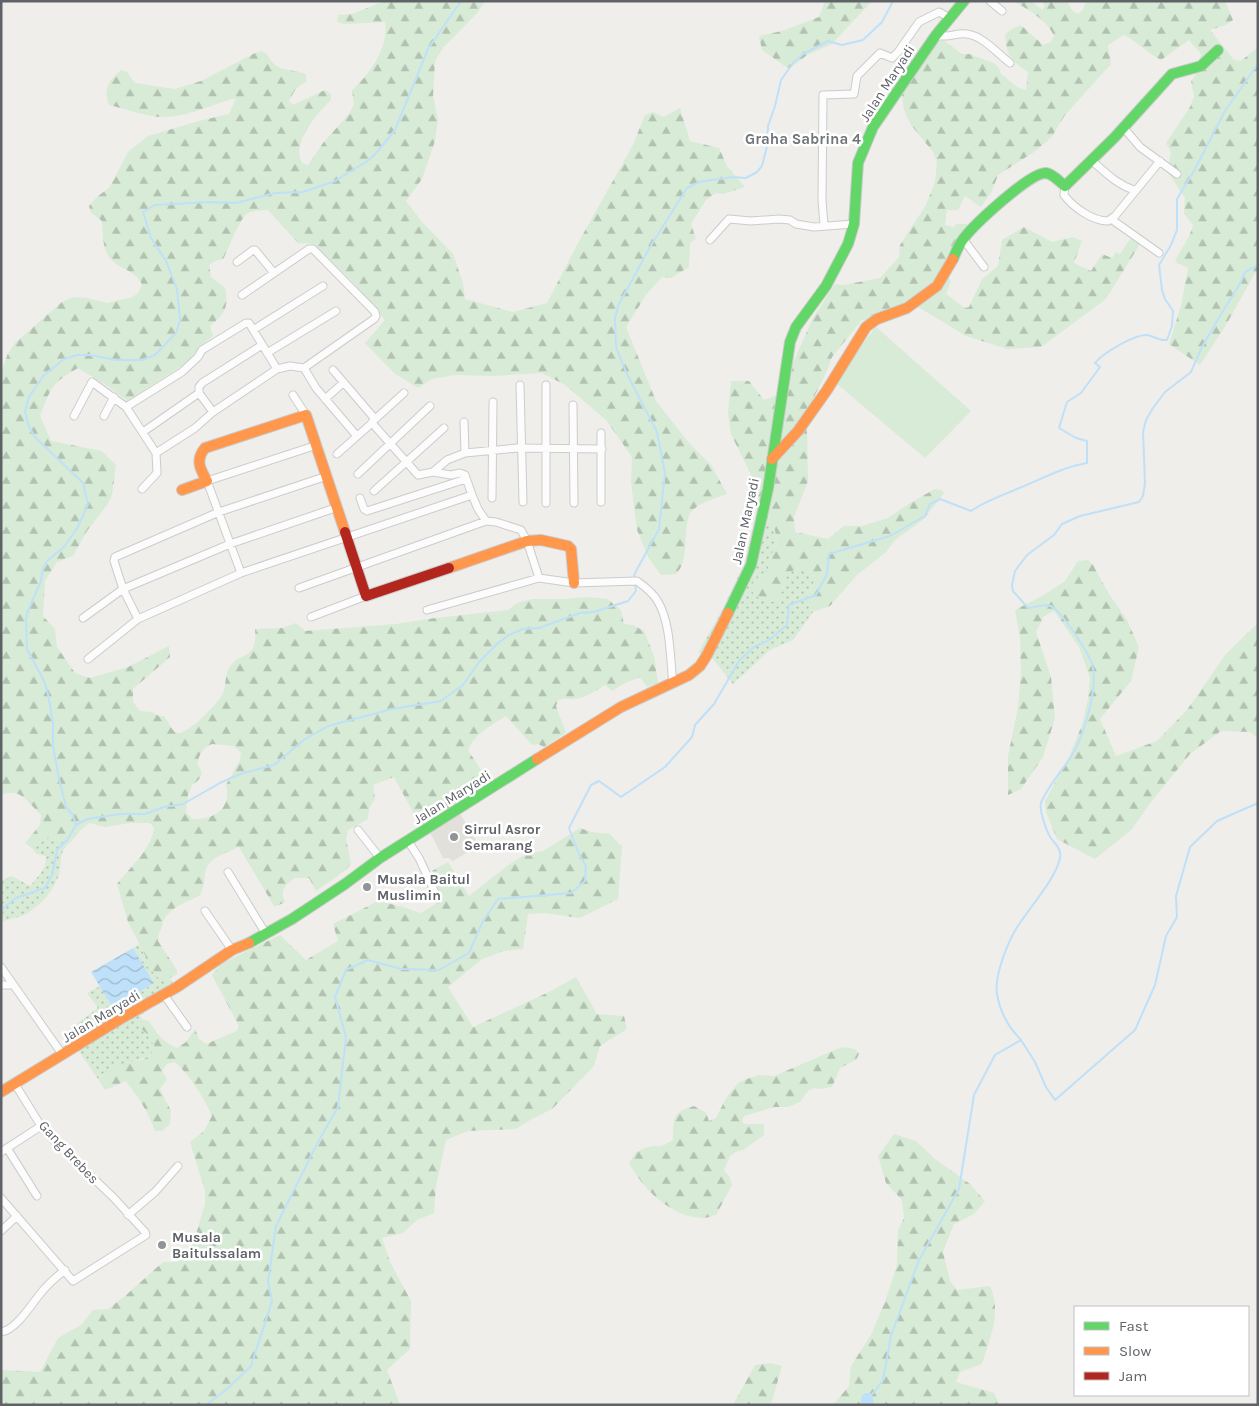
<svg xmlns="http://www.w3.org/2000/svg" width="1259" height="1406" font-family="Karla,sans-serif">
  <defs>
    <pattern id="grass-dots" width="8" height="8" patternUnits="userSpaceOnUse" patternTransform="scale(1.25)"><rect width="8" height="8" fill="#d8ebd6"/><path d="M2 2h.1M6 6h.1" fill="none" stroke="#b2c2b1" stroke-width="1.8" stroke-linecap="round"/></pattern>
    <pattern id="forest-firs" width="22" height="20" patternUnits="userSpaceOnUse" patternTransform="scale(1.25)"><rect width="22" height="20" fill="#d8ebd6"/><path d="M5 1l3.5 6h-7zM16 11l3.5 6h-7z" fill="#b2c2b1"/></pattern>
    <pattern id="water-waves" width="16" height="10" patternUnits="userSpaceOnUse" patternTransform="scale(1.25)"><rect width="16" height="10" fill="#bfe0f9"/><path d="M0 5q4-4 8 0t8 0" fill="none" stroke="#9eb9cd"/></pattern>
  </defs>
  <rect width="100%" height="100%" fill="#efeeea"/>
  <path fill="#e2e0da" d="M 459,812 L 479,845 L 453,861 L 449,858 L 443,858 L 429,830 Z"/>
  <path fill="url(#grass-dots)" d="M 759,500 L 770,505 L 768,519 L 775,530 L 777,543 L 771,556 L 768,569 L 758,578 L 784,588 C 784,568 797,567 812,573 L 815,579 C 810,592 803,598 813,612 L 793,640 L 770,650 L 733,684 L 713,659 L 698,653 L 720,614 L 745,562 Z
    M 52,835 L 67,845 C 57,859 63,860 59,874 C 54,891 39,907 24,915 C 17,918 8,919 1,922 L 1,881 L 12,876 L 30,886 C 38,877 47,868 46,856 L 37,854 L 32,848 Z
    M 139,944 L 147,960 L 148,967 L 167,980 L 170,978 L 178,992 L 149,1009 L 140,1016 L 143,1020 L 139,1027 L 146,1033 L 154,1045 L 152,1054 C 135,1064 110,1064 98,1079 L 66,1032 L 98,1008 L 87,993 L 100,986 L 113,1008 L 154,983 L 133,948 Z"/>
  <path fill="url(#forest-firs)" fill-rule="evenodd" d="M 385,1 L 485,1 L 478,12 L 443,48 L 435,61 L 433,96 L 438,120 L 435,141 L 422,179 L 406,201 L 422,222 L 453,254 L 463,283 L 465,299 L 513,312 L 547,303 L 577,245 L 633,145 L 645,115 L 653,112 L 663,117 L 680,108 L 690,141 L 719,148 L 727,166 L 745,187 L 723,194 L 716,193 L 706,200 L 691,224 L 696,239 L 690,243 L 689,267 L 671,278 L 662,277 L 646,295 L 626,327 L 656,401 L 689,443 L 711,465 L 727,494 C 717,498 700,502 692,511 C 683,521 688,551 682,564 C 681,568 678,571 676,574 L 661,575 L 648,557 L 637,530 L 631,482 L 632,457 L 606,420 L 565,385 L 542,373 L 493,376 L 455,375 L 432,379 L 418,388 L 394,373 L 365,343 L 385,320 L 354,283 L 314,244 L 298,243 L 268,210 C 262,211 253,210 248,213 C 238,220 230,247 223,259 L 215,261 L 209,265 L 211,277 L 225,288 C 229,307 225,314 210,326 L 213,336 L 200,346 L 188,362 L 127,401 L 109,387 L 78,368 C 51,383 51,388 40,416 L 51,441 L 102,451 L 116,465 L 112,495 L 107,505 L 87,531 L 73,556 L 57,562 L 45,581 L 43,616 L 55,629 L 57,647 L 75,673 L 90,678 L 128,667 L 169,646 L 170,657 L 133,689 L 133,702 L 140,711 L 152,712 L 159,716 L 164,716 C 169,721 171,732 178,733 C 189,734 219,702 223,693 C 226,686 225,677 228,670 C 238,649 258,664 255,629 L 282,628 L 296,623 L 305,631 L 396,624 L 435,618 L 508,610 L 517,603 L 532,599 L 565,599 L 586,597 L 608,599 L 621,610 L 624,624 L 633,625 L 644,631 L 654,656 L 658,683 L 647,687 L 640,677 L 623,684 L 612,691 L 605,685 C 598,690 582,699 574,699 C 568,699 565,698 558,700 L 556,706 L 566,733 L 544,747 L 538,744 L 532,745 L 506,716 C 492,725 474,734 468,750 L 481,770 L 493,783 L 442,814 L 420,825 L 394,777 L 373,785 L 375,798 L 369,809 L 368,819 L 348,830 L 346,839 L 351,863 L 347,869 L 316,891 L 309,878 L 294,878 C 285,887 279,889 285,902 L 277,906 L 274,906 L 239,847 C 226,853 206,858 205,874 C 204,882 204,887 200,895 C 187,903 165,908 162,926 C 161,931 157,935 158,941 L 177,970 L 177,974 L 167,980 L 161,981 L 148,967 L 145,955 L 128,922 L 117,884 C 130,867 151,850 154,828 L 150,823 L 130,823 L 105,827 L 90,823 C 81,827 76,838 67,845 L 52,835 L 32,848 L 25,843 L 40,825 L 41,815 C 28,803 21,787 1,795 L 1,373 L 8,353 L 16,342 L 62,302 L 73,297 L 87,298 L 107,303 L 133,297 L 138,293 L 142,285 C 136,268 114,270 107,253 C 102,244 103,231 102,221 L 91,213 L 89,206 L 98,196 L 109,188 L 128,152 L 148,136 L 199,121 L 229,114 L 236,98 C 212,104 189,117 163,117 C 146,117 127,109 109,105 C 103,89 109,80 121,70 L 127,72 L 135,83 L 175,89 L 201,81 L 255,53 L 261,51 L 267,54 C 276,73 289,68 306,74 L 306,81 L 295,90 L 289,101 L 293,105 L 325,90 L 331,94 L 331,100 C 317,114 291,142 302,163 L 308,165 L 323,143 L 349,114 L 354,104 L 352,90 C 370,74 389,47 385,22 L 344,24 L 337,22 L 338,15 L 352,14 ZM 212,744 L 234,746 L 241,753 L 240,760 L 226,785 C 232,809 214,820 192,819 L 186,812 L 188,795 L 192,785 C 201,779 205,774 197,764 C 199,755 203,747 212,744 Z
    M 825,1 L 872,1 L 832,44 L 807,55 L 789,69 L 762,50 L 759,36 L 782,31 L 819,17 Z
    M 1014,1 L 1031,1 L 1042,10 L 1044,7 L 1043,1 L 1067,1 L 1072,10 L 1078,14 L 1083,10 L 1086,1 L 1225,1 L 1233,20 L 1226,25 L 1210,30 L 1234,60 L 1241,61 L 1258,47 L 1258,272 L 1255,273 L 1226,325 L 1200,365 L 1169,344 L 1181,306 L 1188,268 L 1175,262 C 1180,249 1190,239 1193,225 L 1184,214 L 1185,198 L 1168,172 L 1171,152 L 1166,143 L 1190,107 L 1194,96 L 1191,81 L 1195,76 L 1201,54 L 1189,40 L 1161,60 C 1147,53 1138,42 1124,35 L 1108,45 L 1111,64 L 1065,115 L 1051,138 L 1034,152 L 998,175 L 992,191 L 981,207 L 965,196 L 958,210 L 947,210 L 945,225 L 954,227 L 956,224 L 967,224 L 968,230 L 945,273 L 951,281 L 946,294 L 965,308 L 969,307 L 982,279 L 998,266 L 1002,240 L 1024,227 L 1052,242 L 1073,237 L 1082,241 L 1074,263 L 1091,271 L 1102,254 L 1112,258 L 1116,252 L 1120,254 L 1130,239 L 1140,244 L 1106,299 L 1041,347 L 1007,349 L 966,336 L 915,305 L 885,319 L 862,320 L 832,357 L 827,371 L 815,395 L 807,429 L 808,481 L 794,517 L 795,532 L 828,539 L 844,526 L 862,526 L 888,518 L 910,503 L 935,489 L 941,490 L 944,493 L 924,519 L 895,540 L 886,552 L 857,575 L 830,606 L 813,612 C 802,596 810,594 815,579 L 812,573 C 782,562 788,581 779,600 C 768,605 757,599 751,590 L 753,582 L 768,569 L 771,556 L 777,543 L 775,530 L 768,519 L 770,505 L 759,500 L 750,473 L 731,434 L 728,413 L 731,381 L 749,381 L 764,400 L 789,391 L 793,363 L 813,318 L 835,284 L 843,285 L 880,278 L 899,257 L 900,245 L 926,205 L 935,182 L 937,162 L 933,152 L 911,125 L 904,110 L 902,95 L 905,83 L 937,41 L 943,40 L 962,54 L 969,54 L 994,63 L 999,68 L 1001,74 L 1017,87 L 1026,90 L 1028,72 C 1012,62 1006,55 1005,35 L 1010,30 L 1021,25 L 1043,45 L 1051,42 L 1054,36 C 1048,21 1029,10 1014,1 Z
    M 1088,560 L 1093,565 L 1109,594 L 1127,620 L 1139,647 L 1131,681 L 1100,719 L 1116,756 L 1157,741 L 1187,710 L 1226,654 L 1258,623 L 1258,738 L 1250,732 L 1221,731 L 1190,754 L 1151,802 L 1131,830 L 1095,859 L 1057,839 L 1046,812 L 1045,801 L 1069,757 L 1082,725 L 1088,699 L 1090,678 L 1079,647 L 1054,611 L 1044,616 L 1036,632 L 1051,677 L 1055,718 L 1043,757 L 1021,789 L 1008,795 L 1008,756 L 1018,707 L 1021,674 L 1020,637 L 1015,610 L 1044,595 L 1065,581 L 1078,561 Z
    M 580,828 L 591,832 L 610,834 L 622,847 L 618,899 L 580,918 L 545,913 L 528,914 L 523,949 L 504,951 L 482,959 L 448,987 L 473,1027 L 549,992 L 576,977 L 597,1014 L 624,1016 L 627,1029 L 600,1046 L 594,1066 L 552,1109 L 530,1120 L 516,1129 L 468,1131 L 446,1140 L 436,1186 L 434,1213 L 417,1220 L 403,1233 L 382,1238 L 390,1262 L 411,1301 L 410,1349 L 387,1370 L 400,1405 L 1,1405 L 1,1370 L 40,1372 L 58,1338 L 81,1325 L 93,1310 L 108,1309 L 125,1296 L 163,1262 L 177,1262 L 194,1241 L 205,1204 L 205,1191 L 190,1142 L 204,1131 L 212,1116 C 203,1096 191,1077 175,1062 L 167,1064 L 162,1071 L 167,1079 L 160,1089 L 171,1111 L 170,1124 L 162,1131 L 155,1131 C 148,1111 138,1097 126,1081 L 105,1090 L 98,1079 L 110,1067 L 142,1060 L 152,1054 L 154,1045 L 146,1033 L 139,1027 L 143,1020 L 149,1021 C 157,1034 163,1042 177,1048 L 186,1042 L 195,1029 L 199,1039 L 206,1044 L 237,1031 L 239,1026 L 212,975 L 221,964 L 280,935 L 306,960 L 338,941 L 333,924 L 378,901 L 403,907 L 421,913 L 442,900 L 432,871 L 448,862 L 469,896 L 507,866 L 526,854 L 543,851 Z
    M 842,1047 L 855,1049 L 859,1054 L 856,1060 L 840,1068 L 832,1087 L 820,1089 L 814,1088 L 808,1091 L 800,1102 L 788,1107 L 774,1107 L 744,1116 L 742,1121 L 744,1124 L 764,1124 L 764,1135 L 743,1150 L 736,1152 L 730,1156 L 724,1170 L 730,1178 L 732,1185 L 716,1215 C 711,1216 705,1219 701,1218 C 670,1216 643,1189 629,1163 L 636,1152 L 648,1147 L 662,1146 L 673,1140 C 674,1119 671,1112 694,1106 L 706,1113 L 709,1121 L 716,1118 L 726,1098 L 738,1083 L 744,1080 L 758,1075 L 774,1076 Z
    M 894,1134 L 916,1141 L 935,1159 L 970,1184 L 985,1201 L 974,1214 L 954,1224 L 943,1252 L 950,1281 L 957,1290 L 990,1286 C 1002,1312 990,1338 982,1364 L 960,1372 L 956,1382 L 994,1393 L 1000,1405 L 833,1405 L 849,1386 L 851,1366 L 871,1335 L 886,1299 L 897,1265 L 898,1230 L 904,1218 L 902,1200 L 886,1183 L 878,1156 Z
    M 771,1363 L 782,1366 L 772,1401 L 769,1405 L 733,1405 L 755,1365 Z"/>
  <path fill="#d8ebd6" d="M 876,327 L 971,411 L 925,458 L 837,384 L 856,352 Z"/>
  <path fill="url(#water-waves)" d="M 133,948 L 154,983 L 113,1008 L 91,972 Z"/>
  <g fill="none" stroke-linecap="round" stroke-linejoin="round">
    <path stroke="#bfe0f9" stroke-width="2" d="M 635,579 L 634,575 L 659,529 L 665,473 L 657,432 L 626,372 L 616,347 L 615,319 L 618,306 L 650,247 L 687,188 L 699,182 L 733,177 L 746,178 L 757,172 L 762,166 L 767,146 L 768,126 L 775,106 L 781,80 L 793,63 L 803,54 L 828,41 L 842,45 L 863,40 L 882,22 L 893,1
      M 76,825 L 87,819 L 121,814 L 145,814 L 164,807 L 183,804 L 220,783 L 240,774 L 274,765 L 305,739 L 328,726 L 392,709 L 441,701 L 463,685 L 479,662 L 498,643 L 509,635 L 523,629 L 539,628 L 580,613 L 594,612 L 628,601 L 636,591 L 635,584
      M 76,825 L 73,815 L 66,807 L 59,779 L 53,746 L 53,723 L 48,694 L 44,681 L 27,649 L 26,620 L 27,613 L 41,581 L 43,568 L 47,561 L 64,547 L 78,527 L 88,504 L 83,483 L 34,436 L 28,424 L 25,411 L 29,397 L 44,375 L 64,359 L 77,355 L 90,355 L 116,360 L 142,360 L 155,355 L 176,333 L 180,320 L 177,289 L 166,261 L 151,238 L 143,212 L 155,205 L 209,202 L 236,203 L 275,193 L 303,192 L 335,181 L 369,160 L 378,151 L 395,130 L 428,49 L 461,1
      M 1,910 L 16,898 L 45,888 L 52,875 L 57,850 L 67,840 L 76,825
      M 1021,1040 C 1008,1027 1000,1012 997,994 C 994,975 1009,938 1020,923 C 1031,906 1056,878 1060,858 C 1062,848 1054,844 1049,835 C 1046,829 1039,810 1041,803 C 1042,800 1045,795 1046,793 C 1054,779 1064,768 1072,755 C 1084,736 1099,686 1092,664 C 1088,652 1080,642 1073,631 C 1069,625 1057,609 1051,606 C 1044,604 1035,607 1028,608 L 1013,591 L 1012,585 L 1015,571 L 1027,555 L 1054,535 L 1062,524 L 1080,516 L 1139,502 L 1143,496 L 1145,483 L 1143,432 L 1146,420 L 1153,408 L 1165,392 L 1191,372 L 1202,347 L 1218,319 L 1240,284 L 1245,272 L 1258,265
      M 867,1399 L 875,1391 L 883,1380 L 891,1336 L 919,1260 L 959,1189 L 974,1095 L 995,1055 L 1021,1040 L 1035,1062 L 1046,1087 L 1055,1100 L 1135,1030 L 1155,985 L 1166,936 L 1177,917 L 1176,896 L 1190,847 L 1217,821 L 1258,803
      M 206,1405 L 227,1389 L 251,1366 L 272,1301 L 268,1282 L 276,1226 L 318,1142 L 338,1107 L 346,1037 L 335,997 L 346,970 L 368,960 L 401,969 L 439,970 L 469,953 L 482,923 L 498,899 L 571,893 L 585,881 L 586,866 L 579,854 L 569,828 L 591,785 L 599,781 L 621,797 L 665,767 L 692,737 L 695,725 L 714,704 L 739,661 L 754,647 L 769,640 L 787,625 L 789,605 L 816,595 L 827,574 L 829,554 L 890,536 L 925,516 L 930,504 L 940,499 L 971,511 C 985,501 1001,496 1017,489 C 1040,480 1062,467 1087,463 L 1087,441 L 1076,438 L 1059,428 L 1067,402 L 1081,393 L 1100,367 L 1095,363 C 1103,353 1135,334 1147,335 C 1154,336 1159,341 1167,340 L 1172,326 L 1173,311 L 1165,299 L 1162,290 L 1159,265 L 1171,245 L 1177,230 L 1177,199 L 1195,169 L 1225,111 L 1258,64"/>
    <path stroke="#bfe0f9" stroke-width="12" d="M 867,1399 L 868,1405"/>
    <defs>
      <path id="street" d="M 990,1 L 1002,11
        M 936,35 C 952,39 954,32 967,34 C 983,36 998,54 1010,63
        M 1123,127 L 1140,147 L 1177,174
        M 1091,160 C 1105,172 1116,184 1134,190
        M 1065,186 L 1064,195 C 1073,207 1092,221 1108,221 L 1115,216 L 1160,161
        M 1111,219 L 1159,253
        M 824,225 L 822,200 L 823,95 L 854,94 L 857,76 L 880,53 L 892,58 L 898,52 L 919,22 L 939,12 L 950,18
        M 963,239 L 984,267
        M 710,240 L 729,219 L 751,221 L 779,219 L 790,220 L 796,224 L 814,227 L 854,224
        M 237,262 L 253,250 L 255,250 L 274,273
        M 242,295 L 309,249 L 313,249 L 375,312 L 376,316 L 374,319 L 304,368
        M 253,330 L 323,286
        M 267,353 L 336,311
        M 333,370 L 375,419
        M 520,385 L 523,502
        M 199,393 L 213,412
        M 293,395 L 306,415
        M 325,399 L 343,383
        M 573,405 L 574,503
        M 126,407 L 182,372 L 198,357 L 202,350 L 246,323 L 249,323 L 277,369
        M 74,416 L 92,382 L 126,407 L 156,453 L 157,473 L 142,489
        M 104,416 L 114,397
        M 372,422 L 404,393
        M 464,422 L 465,453
        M 143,432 L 199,393 L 199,387 L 202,383 L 262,345
        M 601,433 L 601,502
        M 156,453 L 195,428 L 213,412 L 277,369 L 290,366 L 304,368 L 316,388 L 356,435
        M 337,454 L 372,423 L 418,475 L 433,472 L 451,475 L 460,473 L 465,475 L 472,495
        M 433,472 L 447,460 L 465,453 L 517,448 L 602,449
        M 358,474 L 430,406
        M 374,491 L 444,428
        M 360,498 L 364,509 L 367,511 L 466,479
        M 492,498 L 493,402
        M 546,503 L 546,385
        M 241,573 L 207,481 L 317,445
        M 299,588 L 486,521 L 496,522 L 521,530 L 527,541 L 539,578
        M 427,610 L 539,578 L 574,583 L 637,581 C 644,586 652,592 657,600 C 671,622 670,658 673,684
        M 311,617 L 366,596
        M 83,618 L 123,589 L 230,544 L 338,507
        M 138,619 L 241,573 L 472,495 L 478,509 L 486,521
        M 88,659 L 138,619 L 123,589 L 114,561 L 115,557 L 219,512 L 327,476
        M 358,830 L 380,858
        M 408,841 L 419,858 L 438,899
        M 228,872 L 266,934
        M 205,911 L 232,950
        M 1,967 L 62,1054
        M 1,985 L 13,985
        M 164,995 L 187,1027
        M 7,1148 L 37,1196
        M 1,1152 L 41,1126
        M 1,1198 L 73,1281 L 146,1235 L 145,1232 L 113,1197 L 58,1145 L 41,1126 L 15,1084
        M 128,1215 L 155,1192 L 178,1166
        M 1,1231 L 17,1216
        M 1,1332 C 16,1330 31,1305 40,1294 C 47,1285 56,1277 65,1270"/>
      <path id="fast" d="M 953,259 C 956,252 959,244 964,238 C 974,225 1030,172 1046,173 C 1053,174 1060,182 1065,186 L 1114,138 L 1172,74 L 1201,66 L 1218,50
        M 728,613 L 751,565 L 768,489 L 790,342 L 796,327 L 826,286 L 848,244 L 854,224 L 858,163 L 873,127 L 936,35 L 964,1
        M 249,943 L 292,919 L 345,884 L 380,858 L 537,759"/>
      <path id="slow" d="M 772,459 L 798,431 L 827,390 L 866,327 L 877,319 L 907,308 L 937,286 L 953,259
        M 182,490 L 207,481 C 200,469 195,460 205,448 L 306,415 L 345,532
        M 449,568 L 527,541 L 541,540 L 568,546 L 571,549 L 574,583
        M 537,759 L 621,707 L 689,675 L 700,666 L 707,655 L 728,613
        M 1,1092 L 122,1018 L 177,987 L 232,950 L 249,943"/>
      <path id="jam" d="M 345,532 L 366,596 L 449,568"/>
    </defs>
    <use href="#street" stroke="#cbcccc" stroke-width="9"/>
    <use href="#fast" stroke="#cacacb" stroke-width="12"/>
    <use href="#slow" stroke="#cacacb" stroke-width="12"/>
    <use href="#jam" stroke="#cacacb" stroke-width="12"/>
    <use href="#street" stroke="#fdfcfc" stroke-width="7"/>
    <use href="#fast" stroke="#63d668" stroke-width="10"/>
    <use href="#slow" stroke="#ff974d" stroke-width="10"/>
    <use href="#jam" stroke="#b3261e" stroke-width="10"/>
  </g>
  <g fill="#919496" stroke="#fff" stroke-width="2">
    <circle cx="454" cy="837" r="5"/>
    <circle cx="367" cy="887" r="5"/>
    <circle cx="162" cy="1245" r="5"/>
  </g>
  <g text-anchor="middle" stroke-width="5" stroke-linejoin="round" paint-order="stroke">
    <g font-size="14" fill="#5f6368" stroke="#fff">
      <text transform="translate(887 83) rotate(-57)" y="5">Jalan Maryadi</text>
      <text transform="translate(745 521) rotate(-78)" y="5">Jalan Maryadi</text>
      <text transform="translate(452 797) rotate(-32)" y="5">Jalan Maryadi</text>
      <text transform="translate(101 1016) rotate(-31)" y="5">Jalan Maryadi</text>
      <text transform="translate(69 1152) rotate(47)" y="5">Gang Brebes</text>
    </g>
    <g font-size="14" font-weight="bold" fill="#5f6368" stroke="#fff" text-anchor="start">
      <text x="464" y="834">Sirrul Asror<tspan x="464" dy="16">Semarang</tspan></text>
      <text x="377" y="884">Musala Baitul<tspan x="377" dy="16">Muslimin</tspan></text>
      <text x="172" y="1242">Musala<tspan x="172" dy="16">Baitulssalam</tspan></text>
    </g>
    <g font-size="15" font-weight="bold" fill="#70757a" stroke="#fff">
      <text x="803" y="144">Graha Sabrina 4</text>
    </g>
  </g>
  <rect width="1259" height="1406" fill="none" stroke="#5f6368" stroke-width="5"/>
  <rect x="1074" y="1306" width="175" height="90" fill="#ffffff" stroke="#bfc1c3"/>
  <rect x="1084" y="1322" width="25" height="8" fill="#63d668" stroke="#bfc1c3"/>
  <text x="1119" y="1331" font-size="15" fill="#5f6368">Fast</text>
  <rect x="1084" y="1347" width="25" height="8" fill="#ff974d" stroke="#bfc1c3"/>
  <text x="1119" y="1356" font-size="15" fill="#5f6368">Slow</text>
  <rect x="1084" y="1372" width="25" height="8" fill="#b3261e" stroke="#bfc1c3"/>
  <text x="1119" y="1381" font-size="15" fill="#5f6368">Jam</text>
</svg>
